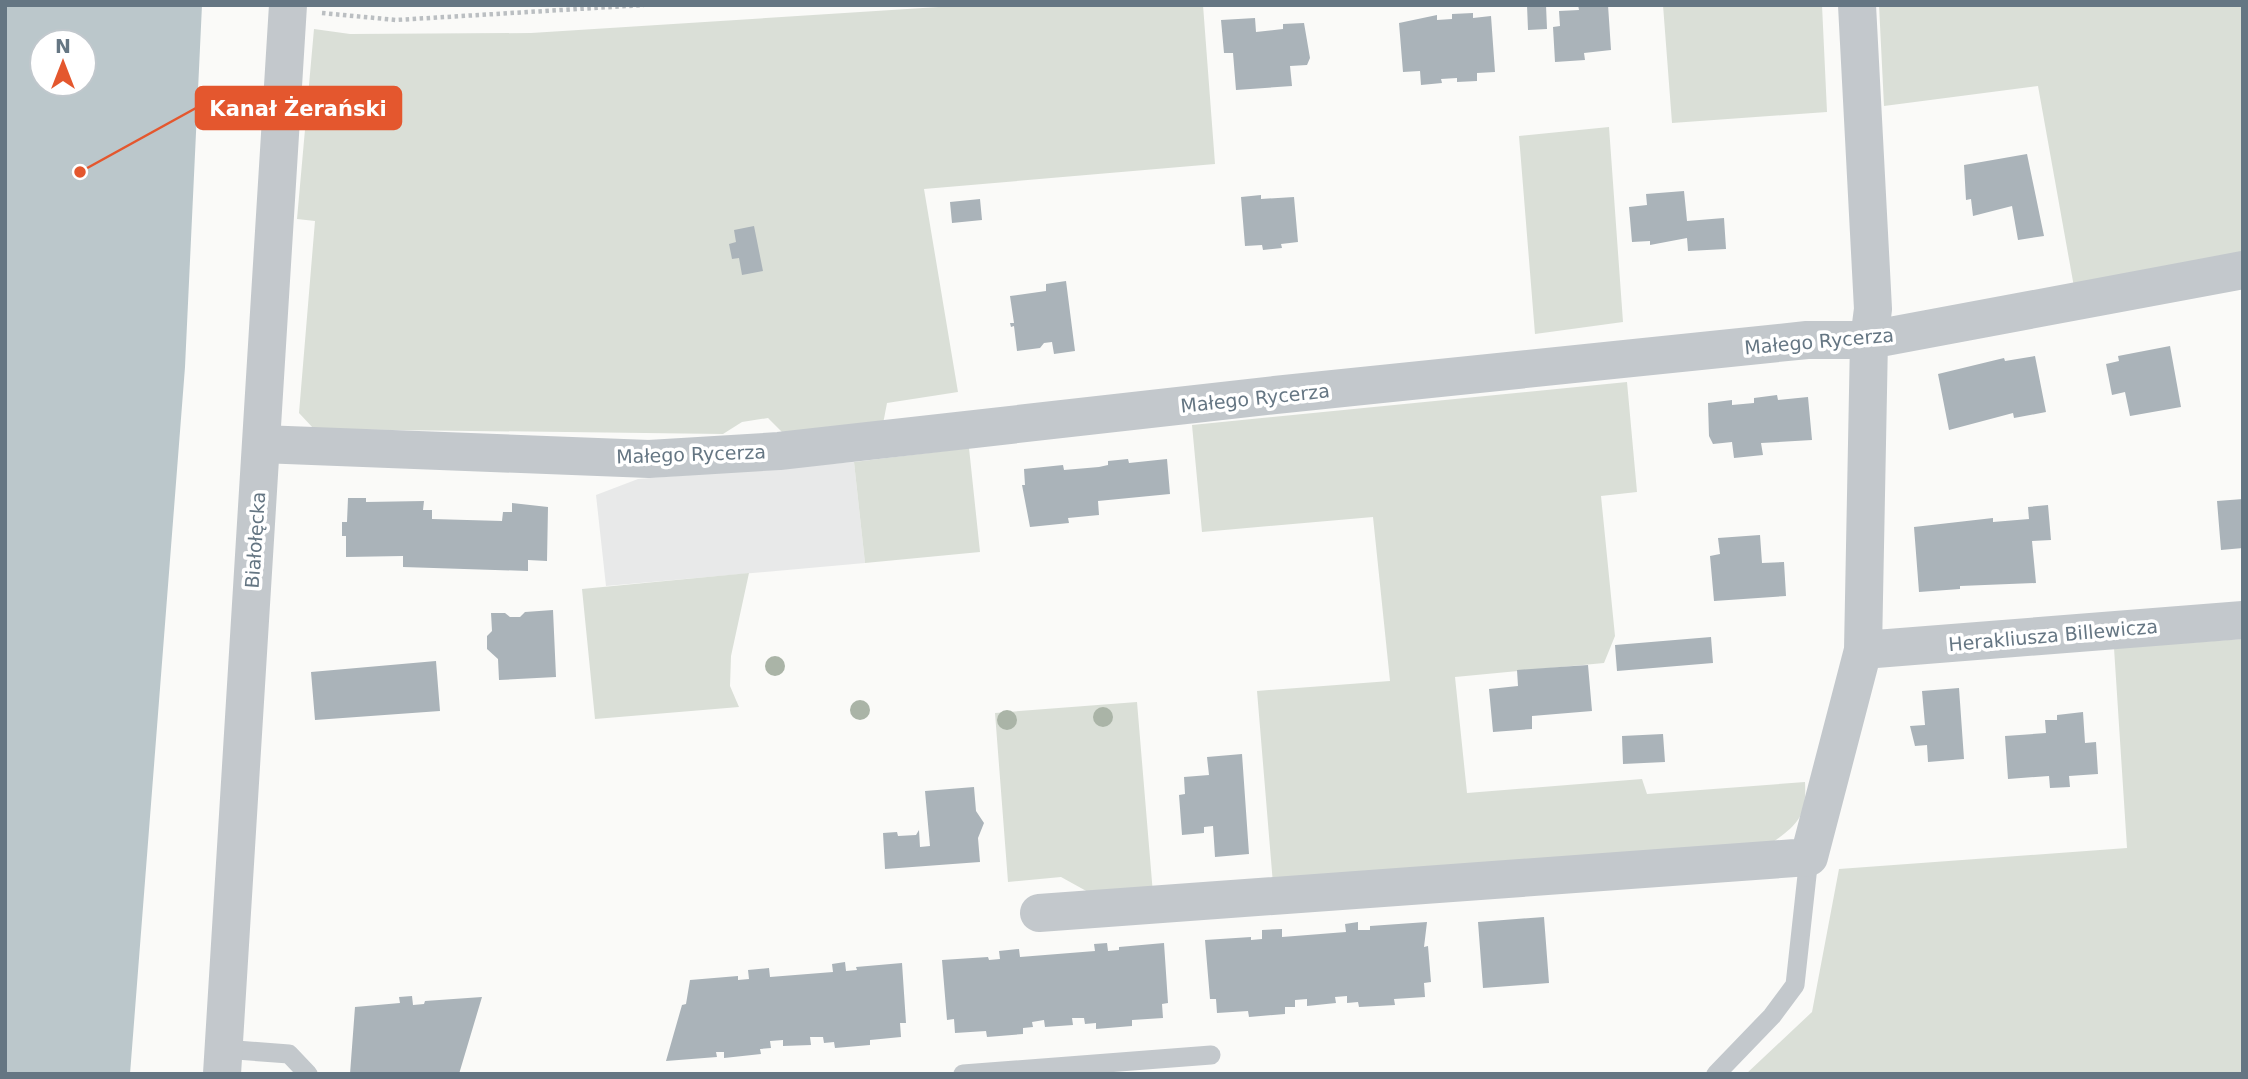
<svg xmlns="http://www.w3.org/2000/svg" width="2248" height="1079" font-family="'DejaVu Sans',sans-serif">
  <rect width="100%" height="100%" fill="#fafaf8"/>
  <path fill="#e8e9e9" d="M 854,462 L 865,563 L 606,586 L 596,495 L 638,479 Z"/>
  <path fill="#dadfd7" d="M 970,5 L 1203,5 L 1215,164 L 924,189 L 958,392 L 887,403 L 883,424 L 782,432 L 768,418 L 742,422 L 723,434 L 314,429 L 299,413 L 315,221 L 297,219 L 314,29 L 350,34 L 531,33 Z
    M 1663,5 L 1822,5 L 1827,112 L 1672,123 Z
    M 1879,5 L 2243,5 L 2243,252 L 2074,287 L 2038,86 L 1884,106 Z
    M 1609,127 L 1623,322 L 1535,334 L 1519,136 Z
    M 1627,382 L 1637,492 L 1601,496 L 1615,636 L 1604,663 L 1455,677 L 1467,793 L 1642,779 L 1647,794 L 1805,782 C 1807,819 1796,825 1768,846 L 1273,884 L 1257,691 L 1390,681 L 1373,517 L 1202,532 L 1192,425 Z
    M 969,448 L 980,552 L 865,563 L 854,462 Z
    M 749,573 L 731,656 L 730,686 L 739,707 L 595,719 L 582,589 Z
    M 2242,639 L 2243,1074 L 1746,1074 L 1812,1012 L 1839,869 L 2127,848 L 2114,648 Z
    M 1137,702 L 1153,894 L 1099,898 L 1061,877 L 1008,882 L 995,713 Z"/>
  <path fill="#bbc7cb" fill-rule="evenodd" d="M 5,5 L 202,5 L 185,367 L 130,1074 L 5,1074 ZM 42,42 L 84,42 L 84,84 L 42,84 Z"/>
  <path fill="#aab3b9" d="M 1527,5 L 1546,5 L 1547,29 L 1528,30 Z
    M 1578,5 L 1608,5 L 1611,50 L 1584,53 L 1585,60 L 1555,62 L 1553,27 L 1560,26 L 1559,11 L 1579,10 Z
    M 1473,13 L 1473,18 L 1491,16 L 1495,72 L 1477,73 L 1477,81 L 1457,82 L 1457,78 L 1441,79 L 1442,83 L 1421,85 L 1420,71 L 1403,72 L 1399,23 L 1437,15 L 1437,20 L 1452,19 L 1452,14 Z
    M 1255,18 L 1256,32 L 1283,29 L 1283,24 L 1304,23 L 1310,58 L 1307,65 L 1290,66 L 1292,86 L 1236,90 L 1233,53 L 1224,53 L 1221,20 Z
    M 2027,154 L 2044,236 L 2018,240 L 2012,206 L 1973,216 L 1971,199 L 1966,200 L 1964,165 Z
    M 1684,191 L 1687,221 L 1724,218 L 1726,249 L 1688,251 L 1687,238 L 1650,245 L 1650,241 L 1632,242 L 1629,207 L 1647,205 L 1646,194 Z
    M 1261,195 L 1261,199 L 1294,197 L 1298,242 L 1281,244 L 1282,248 L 1263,250 L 1262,245 L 1245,246 L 1241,197 Z
    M 980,199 L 982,220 L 952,223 L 950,202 Z
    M 754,226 L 763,271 L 742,275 L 739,258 L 732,259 L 729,244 L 736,242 L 734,230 Z
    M 1066,281 L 1075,351 L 1054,354 L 1052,342 L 1044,343 L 1040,348 L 1017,351 L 1014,326 L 1011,327 L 1010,323 L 1014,323 L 1010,296 L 1046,291 L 1046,284 Z
    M 2170,346 L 2181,407 L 2130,416 L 2125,392 L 2112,395 L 2106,364 L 2119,361 L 2118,356 Z
    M 2035,356 L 2046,412 L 2014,418 L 2013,413 L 1949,430 L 1938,374 L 2004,358 L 2005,361 Z
    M 1777,395 L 1778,400 L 1808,397 L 1812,440 L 1761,443 L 1763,455 L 1734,458 L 1732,442 L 1713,444 L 1709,436 L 1708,403 L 1732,400 L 1732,405 L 1754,403 L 1754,398 Z
    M 1128,459 L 1129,463 L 1167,459 L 1170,494 L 1098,501 L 1099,515 L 1068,518 L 1069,523 L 1030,527 L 1022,485 L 1025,485 L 1024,469 L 1063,465 L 1064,470 L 1099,467 L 1108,465 L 1108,461 Z
    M 348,498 L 366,498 L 366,502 L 424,501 L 423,510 L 432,510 L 432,519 L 502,521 L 503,512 L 512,512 L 512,503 L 548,507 L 547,561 L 528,560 L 528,571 L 403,567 L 403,556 L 346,557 L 346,536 L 342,536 L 342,522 L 347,522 Z
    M 2243,499 L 2243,548 L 2221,550 L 2217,501 Z
    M 2048,505 L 2051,540 L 2032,541 L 2036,583 L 1960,586 L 1960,589 L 1919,592 L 1914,527 L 1993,518 L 1993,522 L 2029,519 L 2028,507 Z
    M 1760,535 L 1762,563 L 1784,562 L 1786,596 L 1714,601 L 1710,556 L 1720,554 L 1718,538 Z
    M 553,610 L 556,677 L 499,680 L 498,659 L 487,649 L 487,636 L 492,631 L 491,613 L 505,613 L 510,617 L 520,617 L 525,612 Z
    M 1711,637 L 1713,663 L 1617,671 L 1615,645 Z
    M 436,661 L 440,711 L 315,720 L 311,672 Z
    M 1588,665 L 1592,711 L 1532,716 L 1532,729 L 1493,732 L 1489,689 L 1518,686 L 1517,670 Z
    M 1959,688 L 1964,759 L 1928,762 L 1927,745 L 1915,746 L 1910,726 L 1925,725 L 1922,691 Z
    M 2083,712 L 2085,743 L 2096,742 L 2098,774 L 2069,776 L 2070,787 L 2050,788 L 2049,776 L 2008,779 L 2005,736 L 2046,733 L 2045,720 L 2057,720 L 2057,715 Z
    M 1663,734 L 1665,762 L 1623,764 L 1622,736 Z
    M 1242,754 L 1249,854 L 1215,857 L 1213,826 L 1204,827 L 1204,833 L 1182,835 L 1179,795 L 1185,794 L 1184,777 L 1209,775 L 1207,757 Z
    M 974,787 L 976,811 L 984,823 L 978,838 L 980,862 L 885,869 L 883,833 L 897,832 L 898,836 L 916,835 L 919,830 L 920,847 L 930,846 L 925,791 Z
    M 1544,917 L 1549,983 L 1483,988 L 1478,922 Z
    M 1358,922 L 1358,930 L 1370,930 L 1370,926 L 1427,922 L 1424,947 L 1428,946 L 1431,982 L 1424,983 L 1425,997 L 1394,999 L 1395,1005 L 1359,1007 L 1358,1002 L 1347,1003 L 1347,996 L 1335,997 L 1336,1003 L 1307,1006 L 1307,999 L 1295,1000 L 1295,1007 L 1285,1007 L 1285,1014 L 1249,1017 L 1248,1011 L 1217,1013 L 1216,999 L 1210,999 L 1205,940 L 1251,937 L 1251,940 L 1262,939 L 1262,930 L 1282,929 L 1282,937 L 1346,932 L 1345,924 Z
    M 1107,943 L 1108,951 L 1119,950 L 1119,947 L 1164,943 L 1168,1003 L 1162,1004 L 1163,1018 L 1132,1020 L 1132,1026 L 1096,1029 L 1096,1023 L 1085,1024 L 1084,1018 L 1072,1018 L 1073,1025 L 1045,1027 L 1044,1020 L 1032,1022 L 1033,1027 L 1023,1028 L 1023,1034 L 987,1037 L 986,1031 L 955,1033 L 954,1019 L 947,1020 L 942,960 L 988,957 L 989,960 L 1000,959 L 999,951 L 1019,949 L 1020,957 L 1095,951 L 1094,944 Z
    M 845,962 L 846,971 L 857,970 L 856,967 L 902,963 L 906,1023 L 900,1023 L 901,1037 L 870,1040 L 870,1045 L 835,1048 L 834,1042 L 824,1043 L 823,1037 L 810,1037 L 811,1045 L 783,1046 L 783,1040 L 770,1041 L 771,1048 L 760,1049 L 761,1054 L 724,1058 L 724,1052 L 716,1052 L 717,1057 L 666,1061 L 682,1005 L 686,1004 L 690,980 L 738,976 L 738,980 L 749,979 L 748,970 L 769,968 L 770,977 L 833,972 L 832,964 Z
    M 412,996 L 413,1005 L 424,1004 L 425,1001 L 482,997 L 459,1074 L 350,1074 L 355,1007 L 400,1003 L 399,997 Z"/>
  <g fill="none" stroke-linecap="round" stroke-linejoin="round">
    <path stroke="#bbbfc2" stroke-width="4.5" stroke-dasharray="3.5 3.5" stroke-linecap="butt" d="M 322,13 L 396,20 L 644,5"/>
    <path stroke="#c3c8cc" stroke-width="19" d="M 223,1049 L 289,1054 L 308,1074
      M 963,1074 L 1211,1055
      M 1716,1074 L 1772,1016 L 1795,985 L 1809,857"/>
    <path stroke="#c3c8cc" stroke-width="38" d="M 261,444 L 649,459 L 779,451 L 1275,395 L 1807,340 L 1869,340 L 2243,270
      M 1863,650 L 2243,620
      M 1039,913 L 1809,857 L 1863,650 L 1869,340 L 1873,309 L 1857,5
      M 222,1074 L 288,5"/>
  </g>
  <g fill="#aab4a7">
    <circle cx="775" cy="666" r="10"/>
    <circle cx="860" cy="710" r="10"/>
    <circle cx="1103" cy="717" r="10"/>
    <circle cx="1007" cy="720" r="10"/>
  </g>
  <g text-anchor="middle" stroke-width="7" stroke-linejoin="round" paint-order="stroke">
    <g font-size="19" fill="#657683" stroke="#fff">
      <text transform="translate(1819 341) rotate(-5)" y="7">Małego Rycerza</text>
      <text transform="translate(1255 398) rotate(-6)" y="7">Małego Rycerza</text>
      <text transform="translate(691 454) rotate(-2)" y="7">Małego Rycerza</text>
      <text transform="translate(255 540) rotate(-86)" y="7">Białołęcka</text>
      <text transform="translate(2053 635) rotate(-5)" y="7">Herakliusza Billewicza</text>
    </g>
  </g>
  <path fill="none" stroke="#e4572e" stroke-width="2.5" d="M80 172L196 108"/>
  <circle fill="#e4572e" stroke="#fff" stroke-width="2.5" cx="80" cy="172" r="7"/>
  <rect fill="#e4572e" stroke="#e4572e" stroke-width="2.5" x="196" y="87" width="205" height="42" rx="7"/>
  <g font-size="21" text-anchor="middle" font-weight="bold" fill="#fff">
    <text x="298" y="116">Kanał Żerański</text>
  </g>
  <rect width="2248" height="1079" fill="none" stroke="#657683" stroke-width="14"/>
  <g transform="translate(63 63)"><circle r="33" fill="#ffffff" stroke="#c1c8cd" stroke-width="2"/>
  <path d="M0-5L12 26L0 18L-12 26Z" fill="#e4572e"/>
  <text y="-10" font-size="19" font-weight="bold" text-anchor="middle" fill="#657683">N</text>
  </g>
</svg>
